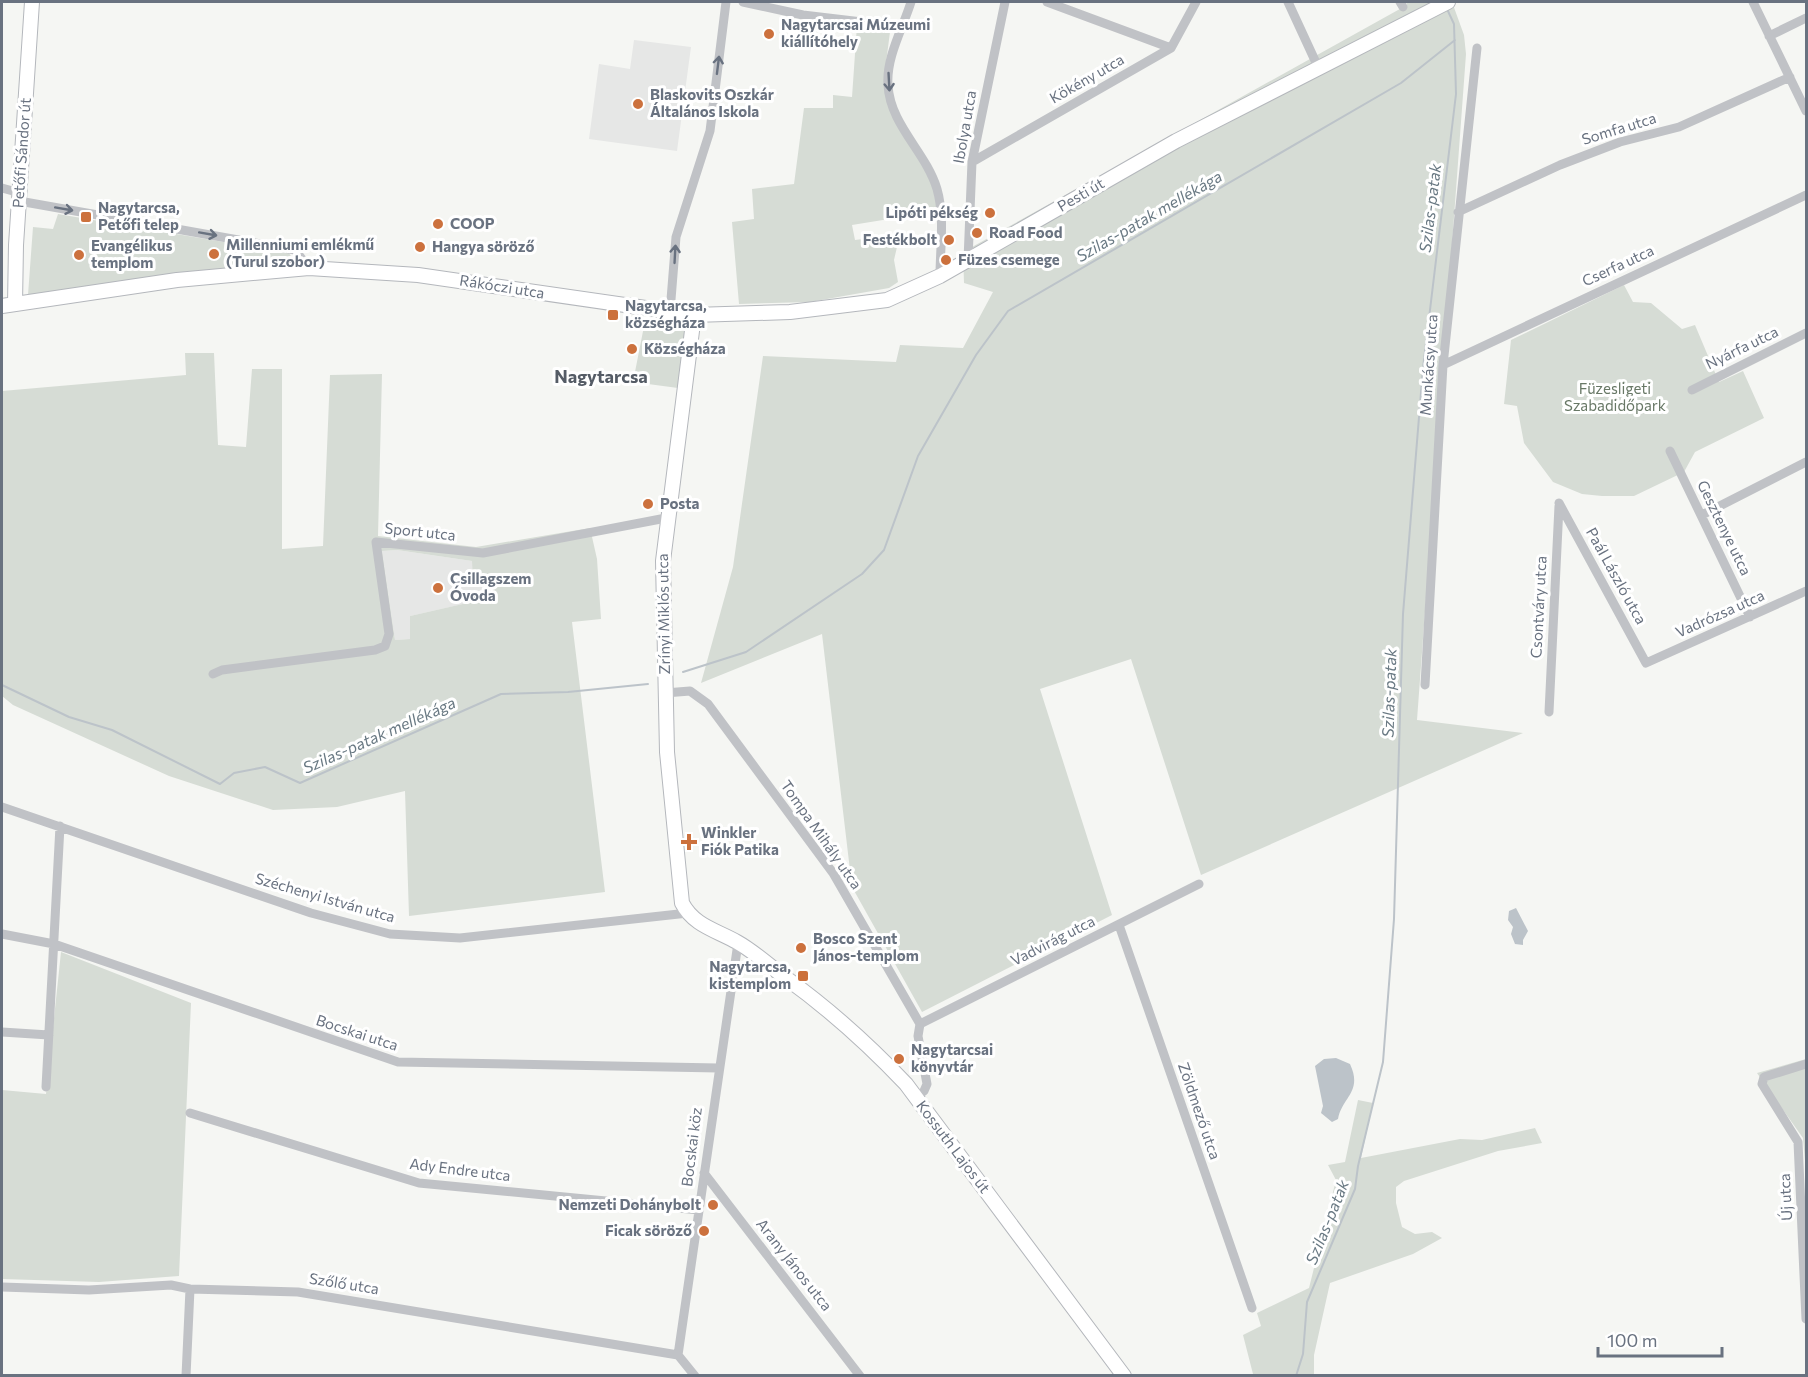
<svg xmlns="http://www.w3.org/2000/svg" width="1808" height="1377" font-family="Commissioner,sans-serif">
  <rect width="100%" height="100%" fill="#f5f6f3"/>
  <path fill="#e6e7e6" d="M 634,40 L 691,47 L 677,151 L 589,139 L 599,64 L 630,69 Z
    M 397,550 L 472,561 L 486,575 L 490,598 L 410,616 L 410,639 L 395,640 L 382,551 Z"/>
  <path fill="#d6dcd5" fill-rule="evenodd" d="M 1406,2 L 1452,2 L 1464,35 L 1466,54 L 1417,720 L 1523,733 L 1201,875 L 1131,659 L 1040,689 L 1112,915 L 922,1012 L 852,887 L 822,634 L 701,683 L 733,567 L 763,356 L 896,362 L 900,345 L 963,348 L 993,292 L 964,283 L 963,252 L 1407,5 Z
    M 857,25 L 888,28 L 890,32 L 886,63 L 888,97 L 936,189 L 938,219 L 889,219 L 852,225 L 855,240 L 900,234 L 894,260 L 898,282 L 889,288 L 810,302 L 739,304 L 732,222 L 754,219 L 752,189 L 794,184 L 804,108 L 833,108 L 833,95 L 852,97 Z
    M 58,214 L 289,253 L 295,263 L 248,265 L 28,295 L 33,227 L 53,229 Z
    M 1624,285 L 1633,302 L 1651,303 L 1682,329 L 1695,325 L 1719,382 L 1743,371 L 1764,418 L 1695,452 L 1684,472 L 1634,496 L 1602,496 L 1582,494 L 1553,482 L 1524,443 L 1517,406 L 1504,404 L 1511,340 Z
    M 646,316 L 679,321 L 686,330 L 678,388 L 633,382 Z
    M 185,353 L 214,353 L 218,445 L 246,447 L 252,369 L 282,369 L 282,549 L 323,546 L 330,375 L 382,374 L 378,536 L 476,547 L 590,528 L 597,559 L 601,619 L 572,622 L 605,892 L 409,916 L 405,791 L 337,807 L 273,810 L 169,776 L 13,705 L 2,696 L 2,391 L 186,375 ZM 397,550 L 472,561 L 473,577 L 486,575 L 489,598 L 410,616 L 410,639 L 395,640 L 382,551 Z
    M 61,952 L 191,1003 L 179,1276 L 99,1282 L 2,1279 L 2,1090 L 46,1094 Z
    M 1806,1059 L 1806,1172 L 1803,1138 L 1757,1073 Z
    M 1358,1100 L 1373,1103 L 1361,1158 L 1460,1139 L 1482,1140 L 1535,1128 L 1542,1143 L 1498,1151 L 1404,1181 L 1396,1187 L 1396,1203 L 1402,1227 L 1415,1234 L 1432,1232 L 1442,1238 L 1413,1254 L 1330,1283 L 1314,1355 L 1314,1375 L 1251,1375 L 1253,1374 L 1243,1335 L 1261,1326 L 1257,1313 L 1309,1288 L 1336,1180 L 1328,1165 L 1345,1162 Z"/>
  <path fill="#bcc3c9" d="M 1516,908 L 1528,931 L 1523,940 L 1523,945 L 1515,944 L 1511,934 L 1513,927 L 1508,920 L 1509,911 Z
    M 1336,1058 L 1350,1064 C 1363,1092 1342,1097 1338,1119 L 1332,1122 L 1321,1113 L 1323,1106 L 1315,1066 L 1324,1059 Z"/>
  <g fill="none" stroke-linecap="round" stroke-linejoin="round">
    <path stroke="#bcc3c9" stroke-width="2" d="M 683,672 L 746,652 L 862,574 L 884,550 L 918,456 L 976,355 L 1008,311 L 1401,83 L 1455,40
      M 2,685 L 69,717 L 112,730 L 220,784 L 234,773 L 265,767 L 300,783 L 501,694 L 568,692 L 648,684
      M 1296,1376 L 1303,1354 L 1307,1302 L 1355,1189 L 1358,1166 L 1383,1062 L 1394,919 L 1403,614 L 1423,368 L 1456,94 L 1454,24 L 1447,9"/>
    <defs>
      <path id="secondary" d="M 15,304 L 16,245 L 32,2
        M 2,306 L 177,280 L 309,268 L 418,275 L 694,315 L 790,312 L 887,300 L 940,276 L 1176,141 L 1448,2
        M 694,315 L 663,561 L 667,752 L 682,903 C 694,926 716,930 737,942 C 755,952 769,966 786,978 C 829,1009 869,1045 906,1084 L 1124,1376"/>
    </defs>
    <use href="#secondary" stroke="#b4b7bc" stroke-width="16"/>
    <path stroke="#c0c2c6" stroke-width="9" d="M 743,2 L 803,15 L 904,27
      M 911,2 C 903,28 886,57 888,85 C 890,125 926,152 937,189 C 945,217 940,248 940,276
      M 1047,2 L 1171,48
      M 1288,2 L 1318,67
      M 1400,2 L 1403,7
      M 1753,2 L 1806,111
      M 1769,36 L 1806,18
      M 972,162 L 1171,48 L 1196,2
      M 2,188 L 20,193
      M 19,201 L 295,250 L 309,268
      M 1458,212 L 1560,165 L 1620,142 L 1679,127 L 1790,77
      M 968,260 L 972,162 L 1005,2
      M 670,312 L 676,237 L 710,131 L 726,2
      M 1443,365 L 1806,195
      M 1692,390 L 1806,333
      M 1670,451 L 1750,617
      M 1559,503 L 1646,663 L 1806,591
      M 1702,515 L 1806,462
      M 213,674 L 222,670 L 375,650 L 385,646 L 389,634 L 376,542 L 483,553 L 666,518
      M 1425,685 L 1443,365 L 1477,48
      M 665,693 L 690,691 L 708,704 L 833,873 L 920,1024 L 918,1036 L 927,1084 L 924,1091 L 916,1097
      M 1549,712 L 1559,506
      M 2,807 L 311,913 L 390,934 L 460,938 L 688,913
      M 1119,925 L 1252,1308
      M 2,934 L 54,944 L 398,1062 L 718,1068
      M 920,1024 L 1199,884
      M 2,1032 L 49,1035
      M 1806,1064 L 1764,1077 L 1762,1084 L 1798,1142 L 1806,1319
      M 46,1087 L 60,826
      M 190,1113 L 419,1183 L 699,1210
      M 704,1173 L 860,1376
      M 2,1287 L 89,1290 L 171,1285 L 190,1289 L 298,1292 L 678,1355
      M 678,1355 L 738,943
      M 678,1355 L 695,1376
      M 186,1376 L 190,1289"/>
    <use href="#secondary" stroke="#fff" stroke-width="14"/>
  </g>
  <defs><path id="oneway-shaft" d="M-6 0H5M1.5-3L5.5 0L1.5 3" fill="none" stroke-width="1.6" stroke-linecap="round" stroke-linejoin="round" transform="scale(1.5)"/></defs>
  <g stroke="#697280">
    <use href="#oneway-shaft" transform="translate(718 65) rotate(-83)"/>
    <use href="#oneway-shaft" transform="translate(889 82) rotate(87)"/>
    <use href="#oneway-shaft" transform="translate(64 209) rotate(10)"/>
    <use href="#oneway-shaft" transform="translate(208 234) rotate(10)"/>
    <use href="#oneway-shaft" transform="translate(675 254) rotate(-87)"/>
  </g>
  <g fill="#cc713d" stroke="#fff" stroke-width="2">
    <circle cx="769" cy="34" r="6"/>
    <circle cx="638" cy="104" r="6"/>
    <circle cx="990" cy="213" r="6"/>
    <rect x="80" y="211" width="12" height="12" rx="3"/>
    <circle cx="438" cy="224" r="6"/>
    <circle cx="977" cy="233" r="6"/>
    <circle cx="949" cy="240" r="6"/>
    <circle cx="420" cy="247" r="6"/>
    <circle cx="214" cy="254" r="6"/>
    <circle cx="79" cy="255" r="6"/>
    <circle cx="946" cy="260" r="6"/>
    <rect x="607" y="309" width="12" height="12" rx="3"/>
    <circle cx="632" cy="349" r="6"/>
    <circle cx="648" cy="504" r="6"/>
    <circle cx="438" cy="588" r="6"/>
    <path d="M686 833h6v6h6v6h-6v6h-6v-6h-6v-6h6z"/>
    <circle cx="801" cy="948" r="6"/>
    <rect x="797" y="970" width="12" height="12" rx="3"/>
    <circle cx="899" cy="1059" r="6"/>
    <circle cx="713" cy="1205" r="6"/>
    <circle cx="704" cy="1231" r="6"/>
  </g>
  <g text-anchor="middle" stroke-width="6" stroke-linejoin="round" paint-order="stroke">
    <g font-size="15" font-weight="bold" fill="#697280" stroke="#fff" text-anchor="start">
      <text x="781" y="30">Nagytarcsai Múzeumi<tspan x="781" dy="17">kiállítóhely</tspan></text>
      <text x="650" y="100">Blaskovits Oszkár<tspan x="650" dy="17">Általános Iskola</tspan></text>
      <text x="98" y="213">Nagytarcsa,<tspan x="98" dy="17">Petőfi telep</tspan></text>
      <text x="978" y="218" text-anchor="end">Lipóti pékség</text>
      <text x="450" y="229">COOP</text>
      <text x="989" y="238">Road Food</text>
      <text x="937" y="245" text-anchor="end">Festékbolt</text>
      <text x="226" y="250">Millenniumi emlékmű<tspan x="226" dy="17">(Turul szobor)</tspan></text>
      <text x="91" y="251">Evangélikus<tspan x="91" dy="17">templom</tspan></text>
      <text x="432" y="252">Hangya söröző</text>
      <text x="958" y="265">Füzes csemege</text>
      <text x="625" y="311">Nagytarcsa,<tspan x="625" dy="17">községháza</tspan></text>
      <text x="644" y="354">Községháza</text>
      <text x="660" y="509">Posta</text>
      <text x="450" y="584">Csillagszem<tspan x="450" dy="17">Óvoda</tspan></text>
      <text x="701" y="838">Winkler<tspan x="701" dy="17">Fiók Patika</tspan></text>
      <text x="813" y="944">Bosco Szent<tspan x="813" dy="17">János-templom</tspan></text>
      <text x="791" y="972" text-anchor="end">Nagytarcsa,<tspan x="791" dy="17">kistemplom</tspan></text>
      <text x="911" y="1055">Nagytarcsai<tspan x="911" dy="17">könyvtár</tspan></text>
      <text x="701" y="1210" text-anchor="end">Nemzeti Dohánybolt</text>
      <text x="692" y="1236" text-anchor="end">Ficak söröző</text>
    </g>
    <g font-size="15" fill="#697280" stroke="#fff">
      <text transform="translate(1087 79) rotate(-30)" y="5">Kökény utca</text>
      <text transform="translate(965 127) rotate(-80)" y="5">Ibolya utca</text>
      <text transform="translate(1619 129) rotate(-17)" y="5">Somfa utca</text>
      <text transform="translate(22 153) rotate(-86)" y="5">Petőfi Sándor út</text>
      <text transform="translate(1081 195) rotate(-30)" y="5">Pesti út</text>
      <text transform="translate(1618 266) rotate(-25)" y="5">Cserfa utca</text>
      <text transform="translate(502 287) rotate(9)" y="5">Rákóczi utca</text>
      <text transform="translate(1742 348) rotate(-26)" y="5">Nyárfa utca</text>
      <text transform="translate(1429 365) rotate(-86)" y="5">Munkácsy utca</text>
      <text transform="translate(1724 528) rotate(64)" y="5">Gesztenye utca</text>
      <text transform="translate(420 532) rotate(6)" y="5">Sport utca</text>
      <text transform="translate(1616 576) rotate(61)" y="5">Paál László utca</text>
      <text transform="translate(1539 607) rotate(-87)" y="5">Csontváry utca</text>
      <text transform="translate(664 614) rotate(-91)" y="5">Zrínyi Miklós utca</text>
      <text transform="translate(1720 614) rotate(-24)" y="5">Vadrózsa utca</text>
      <text transform="translate(821 835) rotate(55)" y="5">Tompa Mihály utca</text>
      <text transform="translate(325 898) rotate(16)" y="5">Széchenyi István utca</text>
      <text transform="translate(1053 941) rotate(-27)" y="5">Vadvirág utca</text>
      <text transform="translate(357 1033) rotate(18)" y="5">Bocskai utca</text>
      <text transform="translate(1199 1111) rotate(71)" y="5">Zöldmező utca</text>
      <text transform="translate(692 1147) rotate(-83)" y="5">Bocskai köz</text>
      <text transform="translate(953 1147) rotate(53)" y="5">Kossuth Lajos út</text>
      <text transform="translate(460 1170) rotate(7)" y="5">Ady Endre utca</text>
      <text transform="translate(1786 1197) rotate(-93)" y="5">Új utca</text>
      <text transform="translate(794 1265) rotate(52)" y="5">Arany János utca</text>
      <text transform="translate(344 1284) rotate(9)" y="5">Szőlő utca</text>
    </g>
    <g font-size="15" fill="#687866" stroke="#fff">
      <text x="1615" y="394">Füzesligeti<tspan x="1615" dy="17">Szabadidőpark</tspan></text>
    </g>
    <g font-size="16" font-style="italic" fill="#697983" stroke="#fff">
      <text transform="translate(1430 208) rotate(-83)" y="6">Szilas-patak</text>
      <text transform="translate(1149 216) rotate(-30)" y="6">Szilas-patak mellékága</text>
      <text transform="translate(1389 693) rotate(-88)" y="6">Szilas-patak</text>
      <text transform="translate(379 735) rotate(-24)" y="6">Szilas-patak mellékága</text>
      <text transform="translate(1327 1222) rotate(-68)" y="6">Szilas-patak</text>
    </g>
    <g font-size="18" font-weight="bold" fill="#555c66" stroke="#fff">
      <text x="601" y="383">Nagytarcsa</text>
    </g>
  </g>
  <rect width="1808" height="1377" fill="none" stroke="#697280" stroke-width="6"/>
  <path d="M1598 1347v9h124v-9" fill="none" stroke="#697280" stroke-width="3"/>
  <text x="1607" y="1347" font-size="18" fill="#697280" stroke="#ffffff" stroke-width="4.5" paint-order="stroke">100 m</text>
</svg>
